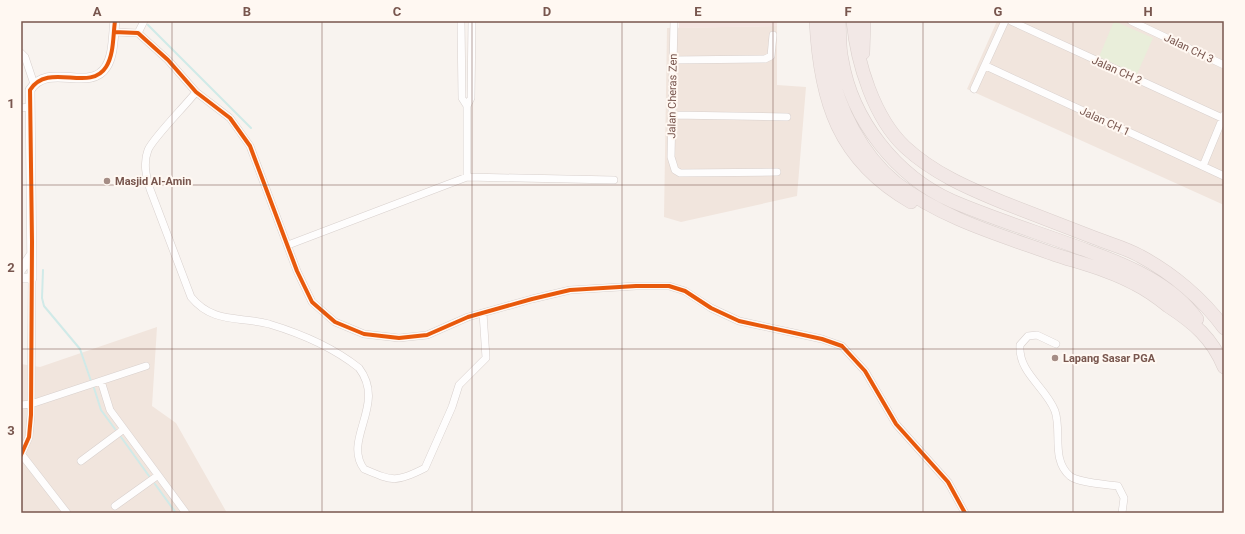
<svg xmlns="http://www.w3.org/2000/svg" width="1245" height="534" font-family="Roboto,sans-serif">
  <rect width="100%" height="100%" fill="#f8f3ef"/>
  <path fill="#f1e5dd" d="M 997,21 L 1224,21 L 1224,205 L 967,89 Z
    M 777,26 L 777,85 L 806,87 L 797,196 L 681,222 L 664,217 L 667,28 Z
    M 157,327 L 152,406 L 176,423 L 227,513 L 21,513 L 21,364 L 40,367 Z"/>
  <path fill="#f5e5e1" d="M 679,21 L 777,21 L 777,26 L 679,28 Z"/>
  <path fill="#e9eeda" d="M 1114,21 L 1153,38 L 1137,74 L 1099,57 Z"/>
  <g fill="none" stroke-linecap="round" stroke-linejoin="round">
    <path stroke="#d0eae8" stroke-width="2" d="M 148,25 L 251,128
      M 43,270 L 42,298 L 44,306 L 80,349 L 91,381
      M 94,388 L 101,410 L 115,429
      M 121,437 L 149,476
      M 155,484 L 176,513"/>
    <defs>
      <path id="minor" d="M 461,21 L 462,98 L 467,106
        M 674,21 L 671,157 L 675,170 L 680,173 L 777,172
        M 1011,21 L 1222,118
        M 1131,21 L 1224,65
        M 114,32 L 138,33 L 168,60 L 196,92 L 230,118 L 250,146 L 297,271 L 312,302 L 335,322 L 364,334 L 399,338 L 427,335 L 468,317 L 532,299 L 570,290 L 636,286 L 669,286 L 685,291 L 711,308 L 739,321 L 822,339 L 842,346 L 865,371 L 896,424 L 948,482 L 965,513
        M 138,33 L 144,21
        M 21,53 L 25,57 L 34,84
        M 673,60 L 765,59 L 771,56 L 773,35
        M 986,66 L 1224,176
        M 974,89 L 1005,21
        M 196,92 C 187,104 153,138 148,150 C 143,163 146,176 150,189 L 191,297 C 213,324 239,316 269,324 C 299,333 334,348 359,368 C 387,405 342,439 364,469 C 392,481 396,483 425,468 L 452,407 L 459,385 L 486,358 L 483,313
        M 21,108 L 29,107
        M 672,115 L 787,117
        M 1203,166 L 1224,115
        M 467,177 L 467,106 L 471,98 L 472,21
        M 288,245 L 467,177 L 614,180
        M 1056,344 L 1037,335 L 1028,336 L 1020,345 C 1018,373 1046,387 1055,411 C 1062,432 1051,460 1070,476 C 1079,483 1105,484 1118,486 L 1124,498 L 1122,513
        M 101,381 L 110,410 L 186,513
        M 21,405 L 31,404 L 146,366
        M 21,455 L 29,437 L 31,415 L 32,278
        M 22,455 L 67,513
        M 81,461 L 124,429
        M 115,506 L 157,476"/>
      <path id="tertiary" d="M 21,270 L 31,255
        M 21,278 L 32,278 L 30,90 C 48,61 90,93 106,67 C 114,55 113,35 115,21"/>
      <path id="motorway" d="M 816,21 C 820,101 838,160 911,202
        M 826,21 C 827,36 827,51 830,66 C 838,109 862,155 896,183 C 941,218 1000,235 1053,254 C 1080,263 1110,270 1135,284 C 1147,290 1158,298 1168,306 C 1194,323 1212,338 1224,367
        M 839,21 C 840,34 839,48 842,60 C 852,120 896,176 952,201 C 996,220 1043,234 1088,251 C 1127,265 1172,284 1197,319
        M 853,21 C 857,63 874,118 905,147 C 933,173 968,188 1002,202 C 1033,214 1064,226 1095,238 C 1110,244 1126,248 1140,256 C 1172,273 1203,299 1224,328
        M 863,53 L 864,21"/>
    </defs>
    <use href="#minor" stroke="#d8d0cd" stroke-width="8"/>
    <use href="#tertiary" stroke="#d8d0cd" stroke-width="10"/>
    <use href="#motorway" stroke="#dacfcc" stroke-width="14"/>
    <use href="#minor" stroke="#fefdfd" stroke-width="7"/>
    <use href="#tertiary" stroke="#fefdfd" stroke-width="9"/>
    <use href="#motorway" stroke="#f2e8e6" stroke-width="13"/>
    <defs>
      <path id="cycleway" d="M 114,32 L 138,33 L 168,60 L 196,92 L 230,118 L 250,146 L 297,271 L 312,302 L 335,322 L 364,334 L 399,338 L 427,335 L 468,317 L 532,299 L 570,290 L 636,286 L 669,286 L 685,291 L 711,308 L 739,321 L 822,339 L 842,346 L 865,371 L 896,424 L 948,482 L 965,513
        M 21,455 L 29,437 L 31,415 L 32,242 L 30,90 C 48,61 90,93 106,67 C 114,55 113,35 115,21"/>
    </defs>
    <use href="#cycleway" stroke="#fff8f2" stroke-width="6"/>
    <use href="#cycleway" stroke="#e8590c" stroke-width="4"/>
  </g>
  <path fill="none" stroke="#78564e" stroke-width="1" stroke-opacity="0.55" d="M 172,21 L 172,513M 322,21 L 322,513M 472,21 L 472,513M 622,21 L 622,513M 773,21 L 773,513M 923,21 L 923,513M 1073,21 L 1073,513M 21,185 L 1224,185M 21,349 L 1224,349"/>
  <g fill="#a58d86" stroke="#fff8f2" stroke-width="1.5">
    <circle cx="107" cy="181" r="4"/>
    <circle cx="1055" cy="358" r="4"/>
  </g>
  <g text-anchor="middle" stroke-width="4" stroke-linejoin="round" paint-order="stroke">
    <g font-size="11" fill="#78564e" stroke="#fff8f2">
      <text transform="translate(1189 48) rotate(26)" y="4">Jalan CH 3</text>
      <text transform="translate(1117 70) rotate(24)" y="4">Jalan CH 2</text>
      <text transform="translate(672 96) rotate(-89)" y="4">Jalan Cheras Zen</text>
      <text transform="translate(1105 121) rotate(25)" y="4">Jalan CH 1</text>
    </g>
    <g font-size="11" font-weight="bold" fill="#78564e" stroke="#fff8f2" text-anchor="start">
      <text x="115" y="185">Masjid Al-Amin</text>
      <text x="1063" y="362">Lapang Sasar PGA</text>
    </g>
  </g>
  <rect width="1245" height="534" fill="none" stroke="#fff8f2" stroke-width="44"/>
  <rect x="22" y="22" width="1201" height="490" fill="none" stroke="#78564e" stroke-width="1.5"/>
  <g font-size="13" text-anchor="middle" font-weight="bold" fill="#78564e">
    <text x="97" y="16">A</text>
    <text x="247" y="16">B</text>
    <text x="397" y="16">C</text>
    <text x="547" y="16">D</text>
    <text x="698" y="16">E</text>
    <text x="848" y="16">F</text>
    <text x="998" y="16">G</text>
    <text x="1148" y="16">H</text>
    <text x="11" y="108">1</text>
    <text x="11" y="272">2</text>
    <text x="11" y="435">3</text>
  </g>
</svg>
